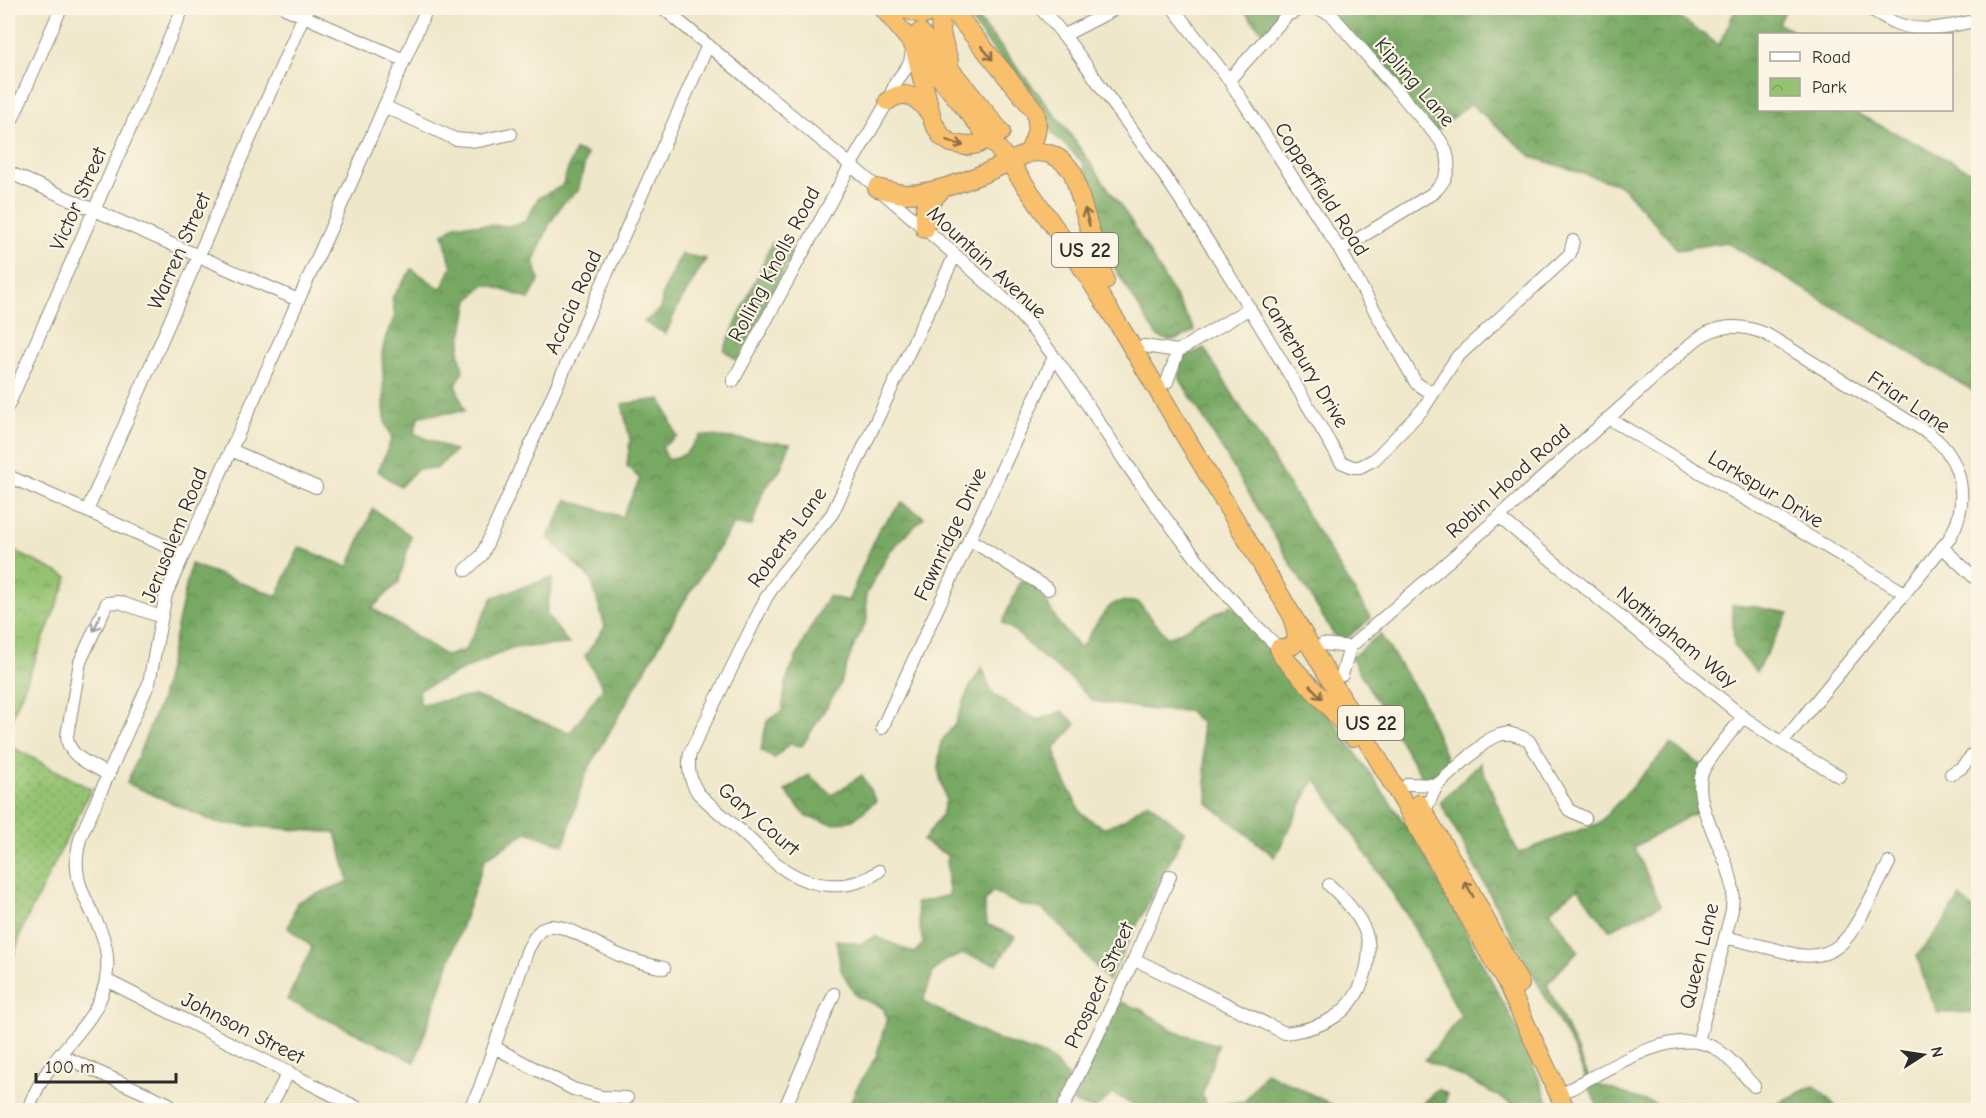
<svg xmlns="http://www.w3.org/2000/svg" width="1986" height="1118" font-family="'Comic Neue',sans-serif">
  <defs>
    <pattern id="grass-dots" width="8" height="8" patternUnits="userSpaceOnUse" patternTransform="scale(1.5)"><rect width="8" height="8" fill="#95c371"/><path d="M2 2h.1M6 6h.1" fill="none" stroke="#7a9f5d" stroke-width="1.8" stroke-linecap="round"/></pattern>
    <pattern id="forest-crowns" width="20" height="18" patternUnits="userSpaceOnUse" patternTransform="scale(1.5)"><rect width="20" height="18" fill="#78a963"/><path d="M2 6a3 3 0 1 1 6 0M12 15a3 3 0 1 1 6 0" fill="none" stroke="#638a52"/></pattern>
    <pattern id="park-crowns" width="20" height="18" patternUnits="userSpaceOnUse" patternTransform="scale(1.5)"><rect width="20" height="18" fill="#95c371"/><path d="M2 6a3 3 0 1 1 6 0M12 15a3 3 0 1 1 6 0" fill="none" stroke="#7a9f5d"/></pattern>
  </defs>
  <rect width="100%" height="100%" fill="#fcf5e5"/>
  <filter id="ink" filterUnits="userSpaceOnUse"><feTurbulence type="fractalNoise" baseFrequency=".0167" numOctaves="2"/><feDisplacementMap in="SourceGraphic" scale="12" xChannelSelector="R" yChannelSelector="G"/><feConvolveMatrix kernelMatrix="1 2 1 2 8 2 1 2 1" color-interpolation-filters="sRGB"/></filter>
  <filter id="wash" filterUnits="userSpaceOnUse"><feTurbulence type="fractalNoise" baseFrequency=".008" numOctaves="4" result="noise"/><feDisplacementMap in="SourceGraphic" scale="24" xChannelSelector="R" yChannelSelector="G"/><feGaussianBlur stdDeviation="1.35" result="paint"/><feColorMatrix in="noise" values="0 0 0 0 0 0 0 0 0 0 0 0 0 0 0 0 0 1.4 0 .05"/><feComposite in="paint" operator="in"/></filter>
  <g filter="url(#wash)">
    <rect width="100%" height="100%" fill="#efe7c9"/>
    <path fill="url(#grass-dots)" stroke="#60774e" stroke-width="1.5" d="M 8,745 L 91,789 L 23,927 L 8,973 Z"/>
    <path fill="url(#forest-crowns)" stroke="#526a47" stroke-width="1.5" d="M 960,8 L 970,8 L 1067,130 L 1129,218 L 1195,331 C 1180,337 1171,346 1156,335 L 1111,262 L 1083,163 L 1052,133 L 1040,108 Z
      M 1241,8 L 1288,8 L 1263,32 Z
      M 1301,8 L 1665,8 L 1719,45 L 1736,8 L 1786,8 L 1779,24 L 1799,34 L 1760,34 L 1760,110 L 1850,110 L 1978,175 L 1978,394 L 1726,242 L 1678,250 L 1622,186 L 1532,157 L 1471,104 L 1429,137 L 1330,15 L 1304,11 Z
      M 575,150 L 587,154 L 578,191 L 563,203 L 550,223 L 534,260 L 539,281 L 529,299 L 486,284 L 469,300 L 459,351 L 463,371 L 456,386 L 465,411 L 419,416 L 414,433 L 455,451 L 436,469 L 417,469 L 400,487 L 378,471 L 392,438 L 385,422 L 382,353 L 386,336 L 395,316 L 392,298 L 412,269 L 441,289 L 452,267 L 443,234 L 457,224 L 508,226 L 525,222 L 538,198 L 562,186 Z
      M 772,243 L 793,252 L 738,361 L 724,350 Z
      M 681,254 L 706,259 L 677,308 L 666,334 L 644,322 L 661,309 L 662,295 Z
      M 1204,348 L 1371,618 L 1347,638 L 1335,637 L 1180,379 L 1180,368 L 1183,358 Z
      M 661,399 L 677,436 L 662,447 L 668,460 L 685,454 L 701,435 L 790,444 L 780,470 L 763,491 L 752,526 L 733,525 L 685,600 L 585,775 L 564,845 L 527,832 L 485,859 L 415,1062 L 287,1000 L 312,947 L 288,928 L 297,902 L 349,881 L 336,833 L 217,823 L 127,783 L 161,699 L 191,564 L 277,596 L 299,547 L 348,567 L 373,509 L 411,536 L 399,582 L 372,608 L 446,656 L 465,650 L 493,597 L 553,577 L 546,614 L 569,644 L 511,648 L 419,690 L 420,704 L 475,696 L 570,733 L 603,688 L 585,656 L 605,627 L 591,579 L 548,538 L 567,500 L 622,517 L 640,479 L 627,466 L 630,439 L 622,404 Z
      M 902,503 L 924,517 L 890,551 L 866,595 L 867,620 L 853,648 L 838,689 L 802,746 L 789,744 L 774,759 L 761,750 L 767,721 L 782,711 L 787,678 L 806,636 L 828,596 L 848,601 L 879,529 Z
      M 1021,580 L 1038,588 L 1059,624 L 1080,648 C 1091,636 1103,606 1118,602 C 1124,601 1131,602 1138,602 L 1168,638 L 1232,605 L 1330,716 L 1419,844 L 1525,1043 L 1551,1110 L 1519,1110 L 1517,1107 L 1473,1082 L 1425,1060 L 1461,1016 L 1407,915 L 1315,778 L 1275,857 L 1208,803 L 1201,723 L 1189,711 L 1154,710 L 1093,701 L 1071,679 L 1035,651 L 1014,630 L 1002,623 Z
      M 1732,605 L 1756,607 L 1789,613 L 1756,672 L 1734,646 Z
      M 1380,634 L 1422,699 L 1448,762 L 1436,776 L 1423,779 L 1351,658 Z
      M 982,667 L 992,693 L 1013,708 L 1039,720 L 1062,711 L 1076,724 L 1055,748 L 1060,771 L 1081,813 L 1103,828 L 1123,820 L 1148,802 L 1185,832 L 1108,981 L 1063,928 L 1042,909 L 1017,904 L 992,891 L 984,904 L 986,924 L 1015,936 L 997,964 L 963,954 L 945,961 L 933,972 L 923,1002 L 991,1037 L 1049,1057 L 1068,1077 L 1054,1110 L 847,1110 L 856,1089 L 876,1057 L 887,1018 L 883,1008 L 856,996 L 841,970 L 836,940 L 860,944 L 875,936 L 914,953 L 923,944 L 916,903 L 950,895 L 948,885 L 947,855 L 923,841 L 942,814 L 946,800 L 938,769 L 941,742 L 955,724 L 968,691 Z
      M 1671,744 L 1707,769 L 1702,809 L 1634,847 L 1661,905 L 1609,930 L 1578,888 L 1550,911 L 1578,951 L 1547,984 L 1591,1082 L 1671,1110 L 1599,1110 L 1576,1054 L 1440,802 L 1480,763 L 1518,853 L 1599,823 Z
      M 809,775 L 832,795 L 862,775 L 876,801 L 853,820 L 834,824 L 807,817 L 785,791 Z
      M 1960,897 L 1978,914 L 1978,1012 L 1938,1013 L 1926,986 L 1917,956 L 1944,922 Z
      M 1121,1002 L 1142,1010 L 1176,1032 L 1218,1045 L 1202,1096 L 1208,1106 L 1245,1101 L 1266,1072 L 1319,1098 L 1339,1110 L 1141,1110 L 1113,1093 L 1094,1110 L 1073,1102 L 1102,1038 Z
      M 1815,1085 L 1839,1110 L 1763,1110 Z
      M 1438,1089 L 1447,1094 L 1444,1110 L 1408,1110 L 1418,1107 Z"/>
    <path fill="url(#park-crowns)" stroke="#60774e" stroke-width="1.5" d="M 8,548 L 68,577 L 8,728 Z"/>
  </g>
  <g filter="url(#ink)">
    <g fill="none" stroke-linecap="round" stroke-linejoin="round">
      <defs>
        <path id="minor" d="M 285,8 L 404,60
          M 663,8 C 745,76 828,145 909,215 C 946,248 986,279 1020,315 C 1061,360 1092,413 1126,463 C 1171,528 1220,593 1279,648
          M 1040,8 C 1069,38 1092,75 1117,109 C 1200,221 1270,341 1341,462 L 1353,467 L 1360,467 L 1375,459 L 1423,409 L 1457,357 L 1570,254 L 1573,241
          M 1173,8 L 1229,80 L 1340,250 L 1416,383 L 1433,394
          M 1317,8 L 1332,15 L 1440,140 C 1453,159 1451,177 1433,193 L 1340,250
          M 1868,8 C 1877,12 1885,18 1893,22 C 1921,35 1950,26 1978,20
          M 1063,36 L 1117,8
          M 1229,80 L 1287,15 L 1303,8
          M 384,106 L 455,139 L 479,141 L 511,134
          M 8,129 L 61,8
          M 8,172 L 298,300
          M 1144,346 L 1178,351 L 1250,308
          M 733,381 L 850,166 L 888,101 L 896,82 L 910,63 L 912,50
          M 1167,382 L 1178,351
          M 8,406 L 183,8
          M 1608,418 L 1905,593
          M 231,450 L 316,487
          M 8,476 L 184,554
          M 87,511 L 307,8
          M 1499,517 L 1743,717 L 1782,743 L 1839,776
          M 969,539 L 1048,589
          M 1942,547 L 1978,581
          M 466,570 L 482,555 L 708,45
          M 1323,644 L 1350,647
          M 1342,675 L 1350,647 L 1499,517 L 1692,343 C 1714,324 1740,323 1766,334 L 1928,433 C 1963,458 1971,502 1949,539 L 1782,743
          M 882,728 L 1054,357
          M 1951,774 L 1961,768 L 1978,749
          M 109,775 C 93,765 67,757 67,736 L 80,662 L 107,603 L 119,602 L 161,617
          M 1408,784 L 1437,785
          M 1424,813 L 1437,785 L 1488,740 L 1499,735 L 1508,733 L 1522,737 L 1529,741 L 1569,810 L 1585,818
          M 879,871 C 850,893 809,888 781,867 C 767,857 755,844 743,833 C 728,820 712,807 698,793 C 690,780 687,769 690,753 L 766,598 L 781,575 L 832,514 L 955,255
          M 1725,937 L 1798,955 C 1836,960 1848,939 1865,909 C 1873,894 1881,878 1889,863
          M 1134,959 L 1285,1033 C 1324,1028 1353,1014 1365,974 C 1368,963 1370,953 1368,941 C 1365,921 1344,898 1329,885
          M 106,980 L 362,1110
          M 1698,1042 L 1732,910 C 1732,904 1733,898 1733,892 C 1731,856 1691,807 1702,773 C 1707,760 1734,729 1743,717
          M 494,1047 L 573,1089 L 602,1097 L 627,1098
          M 60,1055 L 169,1104
          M 1570,1089 C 1607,1070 1671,1026 1713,1047 C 1729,1056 1741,1072 1754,1086
          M 28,1110 C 34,1092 43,1077 54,1062 C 76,1033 104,1010 107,972 C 112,915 62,898 81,836 L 149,683 L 166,594 L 348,190 L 427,8
          M 268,1110 L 289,1072
          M 469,1110 L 479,1090 L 528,949 C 534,939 538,928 550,926 C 567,924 602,948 619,955 C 634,961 649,965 664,968
          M 784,1110 L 834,994
          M 1062,1110 L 1134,959 L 1170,876"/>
        <path id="highway" d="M 883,8 L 1009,162 L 1078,261 L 1120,327 L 1406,806 L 1508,986 L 1566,1110
          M 900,8 L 924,15 L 940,8
          M 941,8 C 938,27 943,42 949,61
          M 951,8 L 1035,111 C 1040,127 1035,139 1028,153
          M 920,32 L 1001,132
          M 915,50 L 933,122 L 942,137 L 951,143 L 965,146 L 978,144 L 989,137 L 993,127
          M 888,101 C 907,86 920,101 931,115
          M 877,188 C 886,190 895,193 904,194 C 940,195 996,169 1028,153 C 1048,150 1061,156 1073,173 L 1105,281
          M 925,229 L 925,208 L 941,190
          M 1293,621 C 1298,638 1301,648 1279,648 L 1283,657 L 1334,712 L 1353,737
          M 1419,804 L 1468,887 L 1520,984"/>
      </defs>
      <use href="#minor" stroke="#8d897a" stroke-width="14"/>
      <use href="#highway" stroke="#8d897a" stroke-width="20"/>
      <use href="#minor" stroke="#fff" stroke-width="12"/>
      <use href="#highway" stroke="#f8bf6c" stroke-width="18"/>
    </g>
    <defs><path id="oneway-shaft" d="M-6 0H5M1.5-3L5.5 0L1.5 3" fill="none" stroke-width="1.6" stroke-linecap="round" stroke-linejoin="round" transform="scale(1.5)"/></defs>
    <g stroke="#876e48">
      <use href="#oneway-shaft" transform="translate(987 53) rotate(50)"/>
      <use href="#oneway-shaft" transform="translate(955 143) rotate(18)"/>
      <use href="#oneway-shaft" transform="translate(1087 217) rotate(-106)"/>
      <use href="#oneway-shaft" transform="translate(1316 692) rotate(47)"/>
      <use href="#oneway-shaft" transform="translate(1469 889) rotate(-119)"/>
    </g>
    <use stroke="#a0a0a0" href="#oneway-shaft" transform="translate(97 623) rotate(113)"/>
  </g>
  <g text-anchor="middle" stroke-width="4.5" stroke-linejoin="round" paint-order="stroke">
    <g fill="#fcf5e5" stroke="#6a6863" stroke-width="1.5">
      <rect x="1052" y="233" width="66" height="34" rx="4.5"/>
      <rect x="1338" y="706" width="66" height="34" rx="4.5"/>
    </g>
    <g font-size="20" font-weight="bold" fill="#2b2b2b">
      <text x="1085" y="257">US 22</text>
      <text x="1371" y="730">US 22</text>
    </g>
    <g font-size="21" fill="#2b2b2b" stroke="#fcf5e5">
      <text transform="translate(1415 82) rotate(49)" y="7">Kipling Lane</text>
      <text transform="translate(1322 189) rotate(57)" y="7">Copperfield Road</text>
      <text transform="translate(78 199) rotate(-66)" y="7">Victor Street</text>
      <text transform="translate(179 251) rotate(-66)" y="7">Warren Street</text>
      <text transform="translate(987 262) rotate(43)" y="7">Mountain Avenue</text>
      <text transform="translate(774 264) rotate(-62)" y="7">Rolling Knolls Road</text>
      <text transform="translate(573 302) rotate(-66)" y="7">Acacia Road</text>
      <text transform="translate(1305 361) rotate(59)" y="7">Canterbury Drive</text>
      <text transform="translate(1909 402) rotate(34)" y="7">Friar Lane</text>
      <text transform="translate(1508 481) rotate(-42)" y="7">Robin Hood Road</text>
      <text transform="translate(1766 489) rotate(31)" y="7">Larkspur Drive</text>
      <text transform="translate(950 534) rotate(-65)" y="7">Fawnridge Drive</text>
      <text transform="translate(174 535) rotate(-68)" y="7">Jerusalem Road</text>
      <text transform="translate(787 537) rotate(-54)" y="7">Roberts Lane</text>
      <text transform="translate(1677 637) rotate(39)" y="7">Nottingham Way</text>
      <text transform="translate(759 819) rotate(41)" y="7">Gary Court</text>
      <text transform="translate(1699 956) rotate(-76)" y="7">Queen Lane</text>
      <text transform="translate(1099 985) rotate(-65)" y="7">Prospect Street</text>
      <text transform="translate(243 1028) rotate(27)" y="7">Johnson Street</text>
    </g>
  </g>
  <rect width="1986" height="1118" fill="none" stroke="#fcf5e5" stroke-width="30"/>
  <rect x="1758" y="33" width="195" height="78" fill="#fcf5e5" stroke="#a8a49b" stroke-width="1.5"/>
  <rect x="1770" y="52" width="30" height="9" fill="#ffffff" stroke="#a8a49b" stroke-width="1.5"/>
  <text x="1812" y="63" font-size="18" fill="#2b2b2b">Road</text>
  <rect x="1770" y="78" width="30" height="18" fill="url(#park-crowns)" stroke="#a8a49b" stroke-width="1.5"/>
  <text x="1812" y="93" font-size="18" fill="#2b2b2b">Park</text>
  <g transform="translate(1923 1055) rotate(78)" stroke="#fcf5e5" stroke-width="4.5" paint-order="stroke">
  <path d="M0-4.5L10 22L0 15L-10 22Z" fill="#2b2b2b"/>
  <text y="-9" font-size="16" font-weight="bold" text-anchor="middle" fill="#2b2b2b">N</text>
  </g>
  <path d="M36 1073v9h140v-9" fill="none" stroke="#2b2b2b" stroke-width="3"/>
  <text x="45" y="1073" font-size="18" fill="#2b2b2b" stroke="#fcf5e5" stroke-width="4.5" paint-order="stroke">100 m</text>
</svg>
